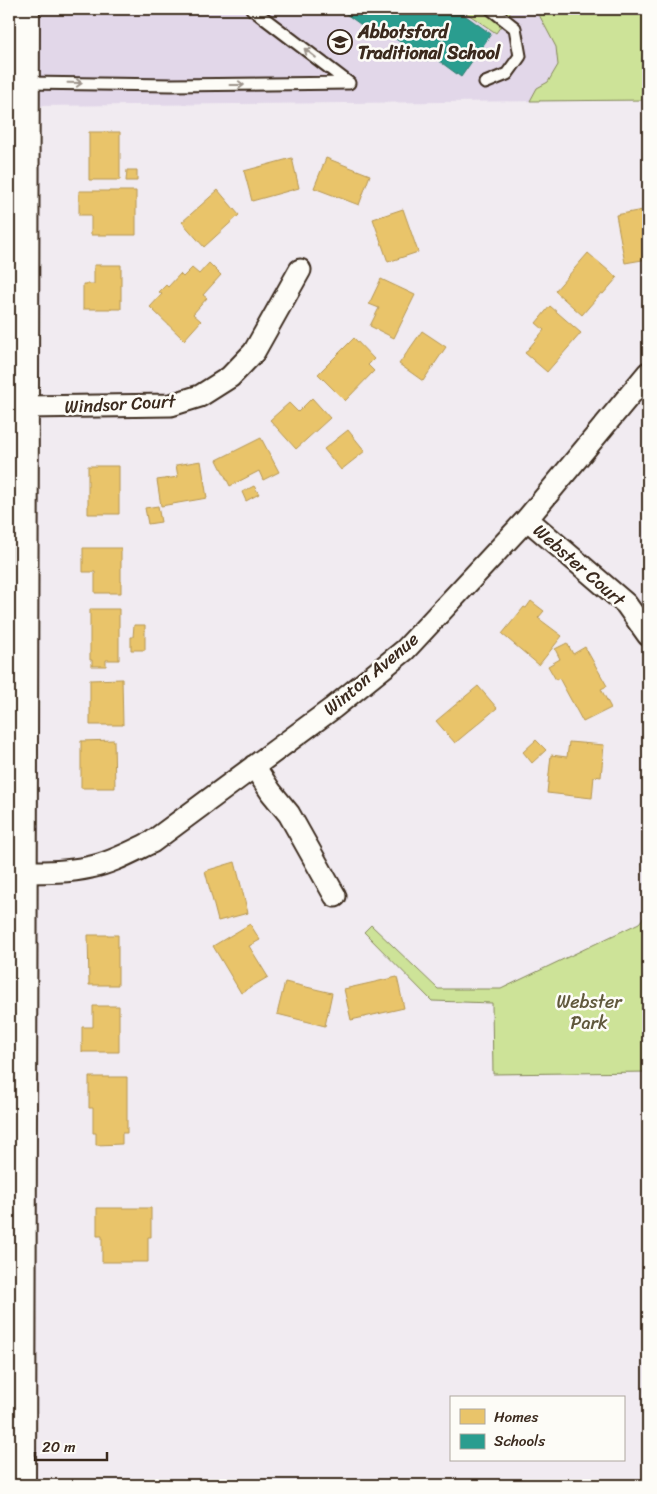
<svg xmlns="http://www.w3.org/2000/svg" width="657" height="1494" font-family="Sriracha,sans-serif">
  <rect width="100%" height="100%" fill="#f1ebf1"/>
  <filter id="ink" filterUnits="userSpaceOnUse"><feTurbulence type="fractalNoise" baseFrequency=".02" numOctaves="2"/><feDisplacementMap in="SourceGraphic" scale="10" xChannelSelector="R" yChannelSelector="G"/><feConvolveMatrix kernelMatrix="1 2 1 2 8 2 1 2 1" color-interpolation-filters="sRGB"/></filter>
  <g filter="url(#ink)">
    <path fill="#e2d7e9" d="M 33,9 L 648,9 L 648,100 L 32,106 Z"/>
    <path fill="#cde398" stroke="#84865b" d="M 463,9 L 513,9 L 496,33 L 462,10 Z
      M 536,9 L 648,9 L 648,100 L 530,101 L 537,88 L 548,82 L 558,65 L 556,47 Z
      M 644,917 L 648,918 L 648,1072 L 493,1074 L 492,1003 L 432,1001 L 364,932 L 371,925 L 438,989 L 501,989 L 639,923 Z"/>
    <path fill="#e9c46a" stroke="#b59653" d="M 89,132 L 120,132 L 120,180 L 89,180 Z
      M 292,158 L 299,188 L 252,201 L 244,171 Z
      M 326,158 L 370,175 L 359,205 L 314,188 Z
      M 127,170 L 137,170 L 137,181 L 126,181 Z
      M 218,190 L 239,215 L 204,247 L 182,222 Z
      M 79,191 L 136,191 L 136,235 L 91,235 L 91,215 L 79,215 Z
      M 403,209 L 418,252 L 388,262 L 373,219 Z
      M 648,209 L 648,259 L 625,263 L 616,215 Z
      M 588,253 L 617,278 L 603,294 L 601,293 L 582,315 L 555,291 Z
      M 209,263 L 221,275 L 203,295 L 207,298 L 193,314 L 201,321 L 184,340 L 150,307 L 162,294 L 159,292 L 166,285 L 168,287 L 180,274 L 183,277 L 192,268 L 199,274 Z
      M 94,265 L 121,265 L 121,309 L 83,309 L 83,284 L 94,284 Z
      M 381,279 L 415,295 L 394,338 L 370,326 L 379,308 L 369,304 Z
      M 550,306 L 581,333 L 547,372 L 525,353 L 544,330 L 536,323 Z
      M 422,331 L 446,347 L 423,381 L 399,364 Z
      M 354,338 L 374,359 L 368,365 L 374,371 L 345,401 L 318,374 Z
      M 312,398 L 330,418 L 296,449 L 270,420 L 289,403 L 298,412 Z
      M 348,430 L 365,451 L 341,470 L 324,449 Z
      M 261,438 L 279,472 L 263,480 L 259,471 L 230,486 L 217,460 Z
      M 201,461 L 207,498 L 161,506 L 157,480 L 178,477 L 176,465 Z
      M 88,466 L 119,466 L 119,514 L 88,514 Z
      M 254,486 L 259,494 L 246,501 L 242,492 Z
      M 158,506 L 161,522 L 148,524 L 145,508 Z
      M 83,548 L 121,548 L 121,593 L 95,593 L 95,572 L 83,572 Z
      M 531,601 L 544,611 L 538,618 L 562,636 L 539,665 L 502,634 L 524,607 L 526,608 Z
      M 90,609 L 119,609 L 119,660 L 106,660 L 106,666 L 92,666 L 92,660 L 90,660 Z
      M 134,625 L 145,625 L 145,650 L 131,650 L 131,637 L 133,637 Z
      M 567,643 L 573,654 L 585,647 L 607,686 L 601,689 L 611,708 L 583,722 L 559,678 L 556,680 L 548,666 L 560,659 L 555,649 Z
      M 122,679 L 123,725 L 90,725 L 90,680 Z
      M 478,686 L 497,708 L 455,743 L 436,721 Z
      M 114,740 L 115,788 L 81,788 L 81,741 Z
      M 536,740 L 546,750 L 532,763 L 523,752 Z
      M 569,742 L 604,745 L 601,777 L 594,776 L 592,798 L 547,793 L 551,755 L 567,757 Z
      M 235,862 L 248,913 L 218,921 L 205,871 Z
      M 250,924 L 260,940 L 249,946 L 268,977 L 241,993 L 213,946 Z
      M 88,935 L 118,935 L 118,985 L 89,985 Z
      M 397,977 L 404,1008 L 351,1020 L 344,989 Z
      M 285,982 L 332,993 L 325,1026 L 277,1014 Z
      M 93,1006 L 119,1006 L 119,1052 L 82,1052 L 82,1027 L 93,1027 Z
      M 89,1077 L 127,1077 L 127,1133 L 122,1133 L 122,1144 L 96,1145 L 96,1133 L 93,1133 L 93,1108 L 89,1108 Z
      M 97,1208 L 151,1208 L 151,1237 L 148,1237 L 148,1262 L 102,1262 L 102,1236 L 97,1236 Z"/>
    <path fill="#2a9d8f" stroke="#2f7a6d" d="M 339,9 L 460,9 L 459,11 L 491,34 L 461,77 L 431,55 L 427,61 L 386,32 L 381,39 Z"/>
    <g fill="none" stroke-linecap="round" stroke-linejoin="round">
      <defs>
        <path id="service" d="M 252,9 L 349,83
          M 26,83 L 172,85 L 349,83
          M 485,83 L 507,74 L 520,56 L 515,28 L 491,9"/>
        <path id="minor" d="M 25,407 L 171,405 L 200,396 L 230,377 L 254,352 L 300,270
          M 527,519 L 626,604 L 648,635
          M 254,766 L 271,792 L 289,814 L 335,896
          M 24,872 C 46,872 69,872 91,867 C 112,863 133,851 152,842 L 333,708 L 405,650 L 527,519 L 648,373"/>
        <path id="tertiary" d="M 22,1485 L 26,9"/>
      </defs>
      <use href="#service" stroke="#3b2a1e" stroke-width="15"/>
      <use href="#minor" stroke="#3b2a1e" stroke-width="25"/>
      <use href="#tertiary" stroke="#3b2a1e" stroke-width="30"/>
      <use href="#service" stroke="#fdfcf7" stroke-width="11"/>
      <use href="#minor" stroke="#fdfcf7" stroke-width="21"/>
      <use href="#tertiary" stroke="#fdfcf7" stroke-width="26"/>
    </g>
    <defs><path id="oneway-shaft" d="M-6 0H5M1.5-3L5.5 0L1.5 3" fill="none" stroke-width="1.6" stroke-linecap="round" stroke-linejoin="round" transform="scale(1.25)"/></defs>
    <g stroke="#9c938a">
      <use href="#oneway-shaft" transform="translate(310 53) rotate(-142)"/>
      <use href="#oneway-shaft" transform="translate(75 83) rotate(1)"/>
      <use href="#oneway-shaft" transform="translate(237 85)"/>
    </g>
  </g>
  <defs>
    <symbol id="school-ring" viewBox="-11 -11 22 22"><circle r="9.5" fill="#fdfcf7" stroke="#3b2a1e" stroke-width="1.5"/><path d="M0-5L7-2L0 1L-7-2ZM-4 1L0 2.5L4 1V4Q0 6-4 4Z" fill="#3b2a1e"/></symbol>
  </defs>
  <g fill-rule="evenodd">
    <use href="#school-ring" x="326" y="28" width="28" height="28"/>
  </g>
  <g text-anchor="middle" stroke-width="5" stroke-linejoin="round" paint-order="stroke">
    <g font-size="18" font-weight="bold" fill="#3b2a1e" stroke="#fdfcf7" text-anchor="start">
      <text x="358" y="38">Abbotsford<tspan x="358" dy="21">Traditional School</tspan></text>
    </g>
    <g font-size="18" fill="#3b2a1e" stroke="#fdfcf7">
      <text transform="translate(120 404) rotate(-3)" y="6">Windsor Court</text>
      <text transform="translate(579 565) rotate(41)" y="6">Webster Court</text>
      <text transform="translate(371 674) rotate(-40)" y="6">Winton Avenue</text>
    </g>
    <g font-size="18" fill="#60583c" stroke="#fdfcf7">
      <text x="589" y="1008">Webster<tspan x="589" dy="21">Park</tspan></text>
    </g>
  </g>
  <rect width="657" height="1494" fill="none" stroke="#fdfcf7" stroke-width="30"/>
  <rect x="15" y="15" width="627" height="1464" fill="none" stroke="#3b2a1e" stroke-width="2" filter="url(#ink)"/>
  <rect x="450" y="1396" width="175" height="65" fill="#fdfcf7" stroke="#afa8a0"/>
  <rect x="460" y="1409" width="25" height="15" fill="#e9c46a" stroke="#afa8a0"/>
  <text x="494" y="1422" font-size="15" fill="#3b2a1e">Homes</text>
  <rect x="460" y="1434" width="25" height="15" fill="#2a9d8f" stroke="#afa8a0"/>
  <text x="494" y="1446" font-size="15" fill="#3b2a1e">Schools</text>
  <path d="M35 1452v8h72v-8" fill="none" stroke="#3b2a1e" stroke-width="2.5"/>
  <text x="42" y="1452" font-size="15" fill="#3b2a1e" stroke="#fdfcf7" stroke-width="4" paint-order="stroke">20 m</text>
</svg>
